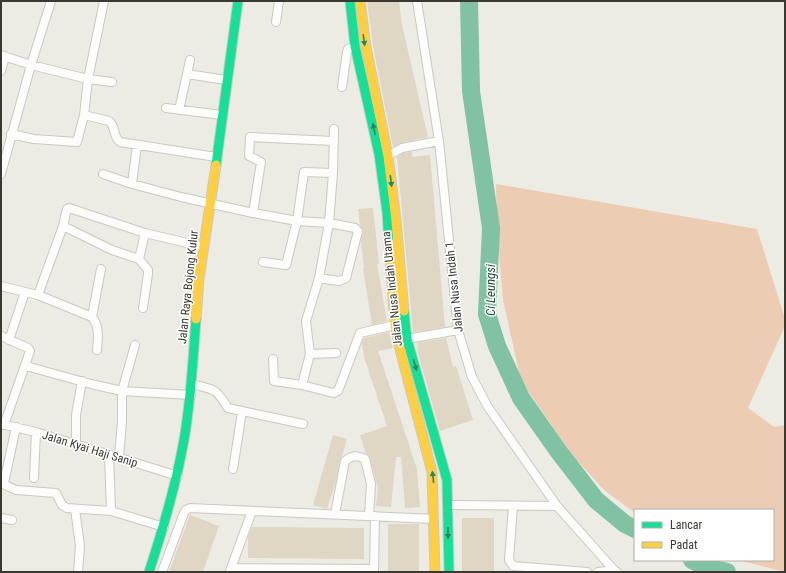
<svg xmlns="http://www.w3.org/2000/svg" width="786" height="573" font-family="'Roboto Condensed',sans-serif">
  <rect width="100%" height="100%" fill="#ecece4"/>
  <path fill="#ecccb3" d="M 496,184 L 757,229 L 785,319 L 785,326 L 748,408 L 774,427 L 785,425 L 785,572 L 738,560 L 773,560 L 773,510 L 635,510 L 635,513 L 604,490 L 573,456 L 521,381 L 503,300 L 497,230 Z"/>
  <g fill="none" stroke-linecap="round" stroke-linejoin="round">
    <path stroke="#80c2a1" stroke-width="18" d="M 469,1 L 471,91 L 491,228 L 487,314 L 497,346 L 521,398 L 559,452 L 596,500 L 625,524 L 635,529
      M 692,560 L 707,567 L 727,572"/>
  </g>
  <path fill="#dfd6c3" d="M 367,1 L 399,1 L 402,25 L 428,137 L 401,143 L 393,147 L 373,46 Z
    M 412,152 L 412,157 L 430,155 L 445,327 L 415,332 L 413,332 L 397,157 L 404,153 Z
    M 373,208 L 379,264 L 377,264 L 387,321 L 372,325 L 363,268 L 364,268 L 361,241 L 363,230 L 360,225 L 358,209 Z
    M 389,332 L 393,348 L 378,351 L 417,469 L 420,507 L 405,508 L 401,457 L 396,457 L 391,507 L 376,506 L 378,488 L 370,458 L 366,454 L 360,435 L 387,426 L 364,357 L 362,343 L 364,338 Z
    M 446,338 L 453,367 L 456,366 L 473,420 L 440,431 L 418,353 L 417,343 Z
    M 333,435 L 347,439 L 342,456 L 340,460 L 336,481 L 327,509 L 313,505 Z
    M 190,515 L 219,526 L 204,569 L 202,572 L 169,572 Z
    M 462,518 L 494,518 L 494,572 L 462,572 Z
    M 388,524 L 419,524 L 419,572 L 388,572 Z
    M 252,527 L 364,528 L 364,559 L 248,558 L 248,537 Z"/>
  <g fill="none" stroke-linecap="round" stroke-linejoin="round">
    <defs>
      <path id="street" d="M 417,1 L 439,141 L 458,330 L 472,377 L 488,407 L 557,506 L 614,570 L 617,572
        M 276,22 L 279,1
        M 1,55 L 31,65 L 88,79 L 112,82
        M 190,60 L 187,74 L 226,80
        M 1,71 L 5,56
        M 342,87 L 347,52 L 348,49 L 355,46
        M 166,108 L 222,115
        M 179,110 L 187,74
        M 84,115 L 109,121 C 116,127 113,137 120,142 L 216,157
        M 334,129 L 333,173 L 329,223 L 319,278 L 306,321 L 310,354 L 302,385 L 333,393 L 338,391 L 360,333 L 395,325
        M 11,134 L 34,139 L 77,142 L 84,115 L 88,79 L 104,1
        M 388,156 L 402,148 L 439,141
        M 1,174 L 31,65 L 51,1
        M 103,174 L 132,184 L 181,197 L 253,213 L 297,221 L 329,223 L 355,228 L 358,231 L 346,278 L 339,281 L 319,278
        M 132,184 L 137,145
        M 253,213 L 261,162 L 249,156 L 250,137 L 334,141
        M 63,226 L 112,250 L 139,259 L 148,270 L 148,274 L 143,308
        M 145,233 L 204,247
        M 263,262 L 286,265 L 297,221 L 304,172 L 333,173
        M 1,286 L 25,292 L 9,340
        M 25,292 L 38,295 L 92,317 L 101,269
        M 38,295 L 63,226 L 67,209 L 69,208 L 145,233 L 139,259
        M 92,317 C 100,327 98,338 97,350
        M 1,336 L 28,348 L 30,351 L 4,425
        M 407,339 L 458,330
        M 310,354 L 336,353
        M 273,359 L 274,381 L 302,385
        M 26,366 L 91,384 L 122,391 L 191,395
        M 191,384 C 215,390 215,387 228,408 L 303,424
        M 1,424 L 36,432 L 178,476
        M 76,444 L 76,415 L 82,381
        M 119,457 L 122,421 L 122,391 L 135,345
        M 233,469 L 242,412
        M 34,478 L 36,432
        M 1,483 L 16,490 L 56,493 L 62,505 L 67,508 L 111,511 L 109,454
        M 4,483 L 16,427
        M 448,505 L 557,506
        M 513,506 L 509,560 L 513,566 L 587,572
        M 75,509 L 80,546 L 78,572
        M 111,511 L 164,527
        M 335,514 L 345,461 C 353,455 356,455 365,459 L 371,484 L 369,516
        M 1,518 L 12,520
        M 231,568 L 374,569
        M 230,571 L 252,511
        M 162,572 L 184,513 L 186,510 L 190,508 L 434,519
        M 374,572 L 375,516
        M 598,572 L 614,570"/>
      <path id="fast" d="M 350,1 L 355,46 L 379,154 L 387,212 L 389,243
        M 216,165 L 238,1
        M 404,311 L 407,339 L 447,480 L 449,572
        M 149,572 C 163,529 176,485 184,440 C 191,400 193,360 196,319"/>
      <path id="slow" d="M 360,1 L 366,47 L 388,156 L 396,220 L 404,311
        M 389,243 L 395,325 L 401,353 L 432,472 L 435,572
        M 196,319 L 199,279 L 216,165"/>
    </defs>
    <use href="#street" stroke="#c9c9c2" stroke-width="10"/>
    <use href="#fast" stroke="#c9c9c2" stroke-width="11"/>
    <use href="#slow" stroke="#c9c9c2" stroke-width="11"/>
    <use href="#street" stroke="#fcfcfb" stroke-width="8"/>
    <use href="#fast" stroke="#16e098" stroke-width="9"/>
    <use href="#slow" stroke="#ffcf43" stroke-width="9"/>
  </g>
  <defs><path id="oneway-solid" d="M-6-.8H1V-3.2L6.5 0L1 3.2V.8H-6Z"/></defs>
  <g fill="#298460">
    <use href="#oneway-solid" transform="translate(364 40) rotate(82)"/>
    <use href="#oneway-solid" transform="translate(374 129) rotate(-101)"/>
    <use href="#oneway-solid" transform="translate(391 181) rotate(83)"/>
    <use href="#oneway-solid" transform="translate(415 365) rotate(74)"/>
    <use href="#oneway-solid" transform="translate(433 477) rotate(-96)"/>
    <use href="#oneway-solid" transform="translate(448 533) rotate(90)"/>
  </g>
  <g text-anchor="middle" stroke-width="3" stroke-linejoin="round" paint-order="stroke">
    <g font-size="12" fill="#393932" stroke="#fff">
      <text transform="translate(188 287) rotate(-84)" y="4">Jalan Raya Bojong Kulur</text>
      <text transform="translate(454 287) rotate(-96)" y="4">Jalan Nusa Indah 1</text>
      <text transform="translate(392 289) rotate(-96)" y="4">Jalan Nusa Indah Utama</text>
      <text transform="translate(90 449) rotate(17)" y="4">Jalan Kyai Haji Sanip</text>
    </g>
    <g font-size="13" font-style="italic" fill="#204935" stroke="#fff">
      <text transform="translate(490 290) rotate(-90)" y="5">Ci Leungsi</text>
    </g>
  </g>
  <rect width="786" height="573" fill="none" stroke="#393932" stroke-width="4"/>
  <rect x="634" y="509" width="140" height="52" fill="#ffffff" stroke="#b0b0ad"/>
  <rect x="642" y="522" width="20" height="6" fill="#16e098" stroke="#b0b0ad"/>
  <text x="670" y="529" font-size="12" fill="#393932">Lancar</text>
  <rect x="642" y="542" width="20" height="6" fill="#ffcf43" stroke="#b0b0ad"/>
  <text x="670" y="549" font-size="12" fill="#393932">Padat</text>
</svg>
